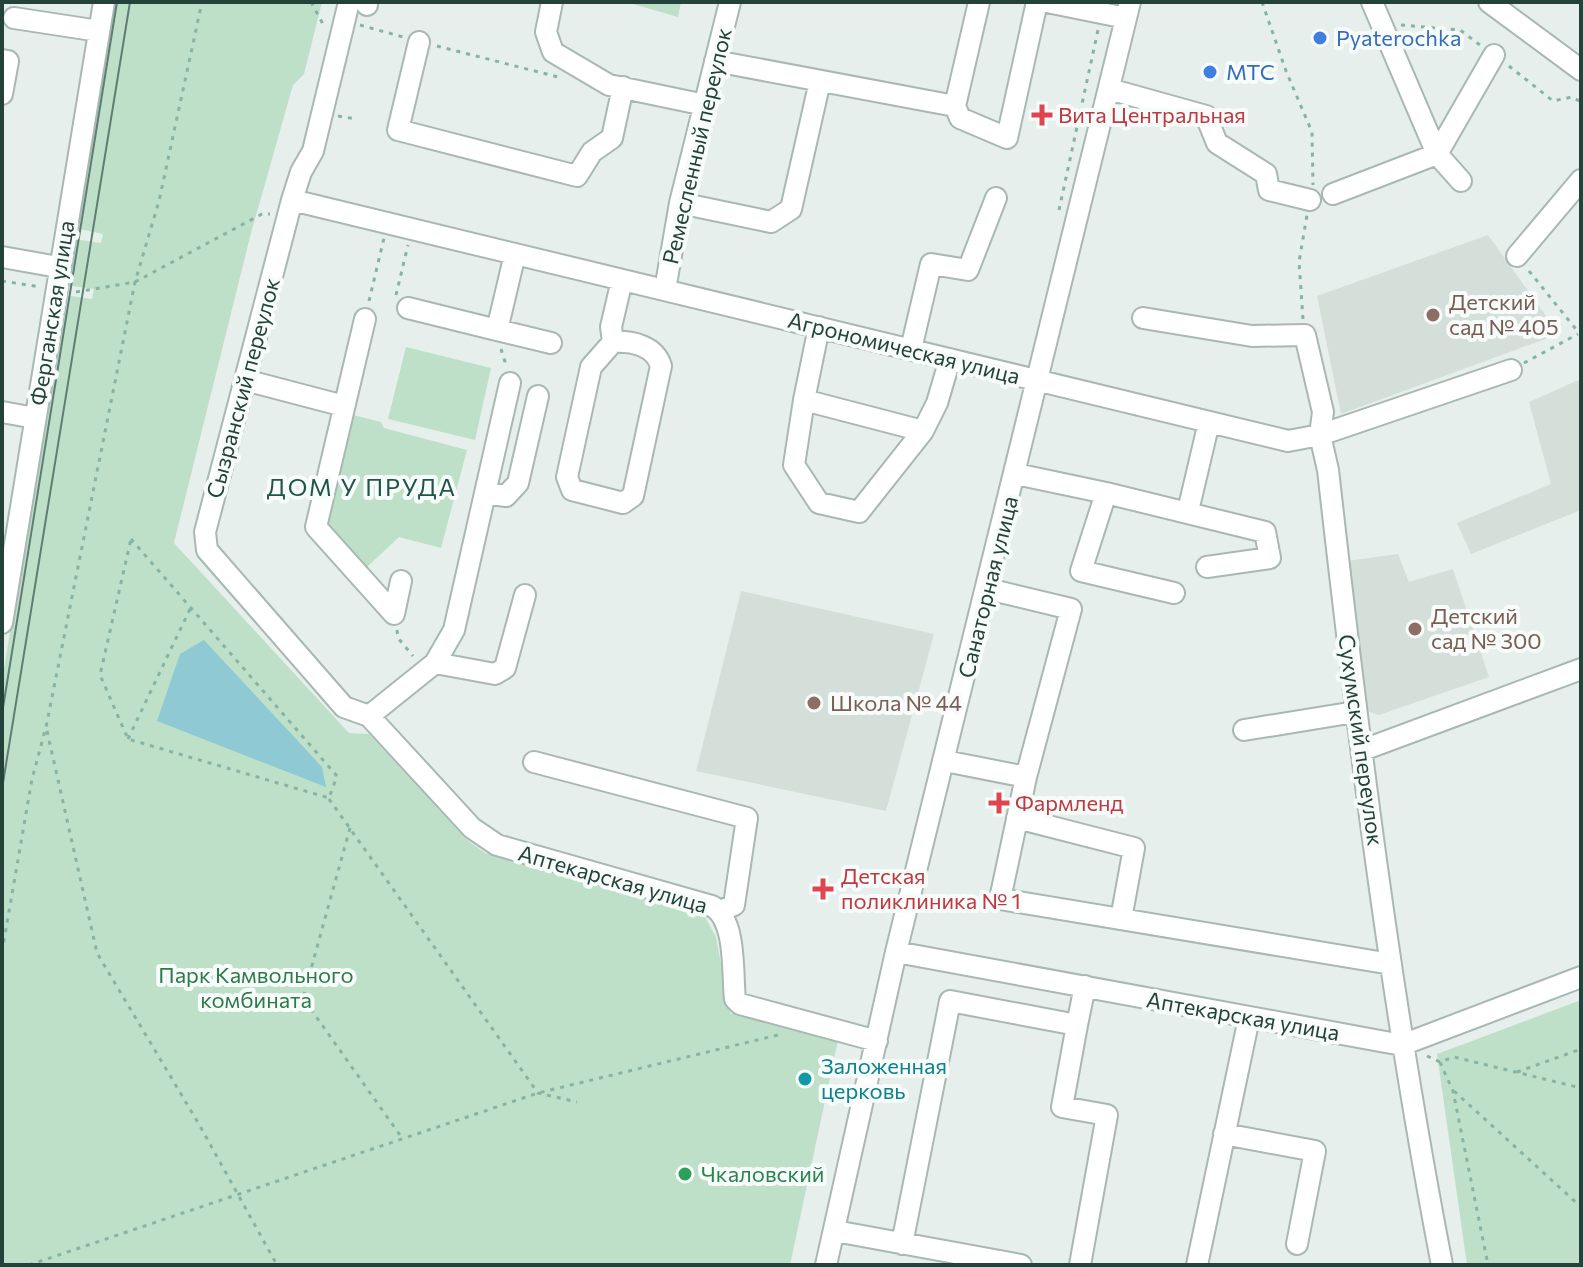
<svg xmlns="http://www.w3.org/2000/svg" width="1583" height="1267" font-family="Commissioner,sans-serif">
  <rect width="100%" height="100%" fill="#e6efeb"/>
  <path fill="#d4dfda" d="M 1488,235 L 1559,334 L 1341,414 L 1317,296 Z
    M 1581,379 L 1581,510 L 1471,554 L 1457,523 L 1551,484 L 1529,402 Z
    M 1398,554 L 1409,582 L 1453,569 L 1489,677 L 1379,715 L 1367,711 L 1347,561 Z
    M 741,591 L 934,634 L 886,811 L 696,771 Z"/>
  <path fill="#bfe0c8" d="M 112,2 L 322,2 L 304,74 L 293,85 L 251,233 L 174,543 L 349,733 L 369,734 L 467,840 L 485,853 L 704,915 L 716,937 L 730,1013 L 838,1040 L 790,1265 L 2,1265 L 2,681 L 65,295 L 92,299 L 94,289 L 66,285 L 74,239 L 101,243 L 103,234 L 75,228 Z
    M 626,2 L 681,2 L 678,17 Z
    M 406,347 L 491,368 L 475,440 L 388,419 Z
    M 353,415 L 381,422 L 384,428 L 467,450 L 441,548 L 399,537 L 367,567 L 325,522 Z
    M 1581,1000 L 1581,1265 L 1467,1265 L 1437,1054 Z"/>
  <path fill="#8ec9d4" d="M 204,640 L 322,767 L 326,787 L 157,721 L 180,654 Z"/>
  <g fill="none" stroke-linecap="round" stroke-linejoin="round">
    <defs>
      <path id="minor" d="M 349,2 L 313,151 L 301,172 L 292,200 L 205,532 L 207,550 L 344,707 L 369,716 L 472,828 L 497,845 L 712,906 C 737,920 732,974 735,999 L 740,1004 L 877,1041
        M 552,2 L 546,32 L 553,52 L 609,85 L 705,105
        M 1047,2 L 1126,18
        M 1489,2 L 1581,70
        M 367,5 L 367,2
        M 14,18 L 99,31
        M 419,42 L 398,130 L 577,176 L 592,152 L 612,138 L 623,87
        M 2,60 L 8,61 L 2,94
        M 715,61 L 955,106 L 960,118 L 1007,138 L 1037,2
        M 1109,89 L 1206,116 L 1217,143 L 1266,174 L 1269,190 L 1310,200
        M 955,106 L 979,2
        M 1461,181 L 1437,154 L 1494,55
        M 1333,194 L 1437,154 L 1372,2
        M 292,200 L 1288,441 L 1320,435 L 1511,370
        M 680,203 L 771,222 L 791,209 L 820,81
        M 515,254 L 497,330 L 551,343
        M 1517,256 L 1581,180
        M 2,257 L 58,267
        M 665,290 L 680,203 L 730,2
        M 408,308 L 497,330
        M 1143,318 L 1252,336 L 1305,335 L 1323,412 L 1320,435 L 1328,470 C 1358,736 1391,1002 1442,1265
        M 365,319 L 316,527 L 394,614 L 401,581
        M 819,327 L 804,400 L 923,431 L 937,403 L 950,359
        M 613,342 C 633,341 655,346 661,366 L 633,496 L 623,503 L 572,490 L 567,477 L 591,367 L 613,342 L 611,327 L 622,280
        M 911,349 L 931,264 L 968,270 L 996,198
        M 245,380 L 344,406
        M 804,400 L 794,465 L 819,503 L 859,512 L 923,431
        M 2,412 L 35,418
        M 1016,474 L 1106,493
        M 485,493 L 506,496 L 518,483 L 538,396
        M 1188,511 L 1209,422
        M 1174,593 L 1081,571 L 1106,493 L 1265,532 L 1270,558 L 1207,567
        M 2,623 L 104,2
        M 435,663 L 495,674 L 505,668 L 525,595
        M 369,716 L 435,663 L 454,630 L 510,383
        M 1244,730 L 1355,712
        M 1363,750 L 1581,669
        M 945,761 L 1026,777 L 1071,609 L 988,589
        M 534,762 L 747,818 L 734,905 L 721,911
        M 1026,777 L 1000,899 L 1391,964
        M 1017,818 L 1134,848 L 1121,919
        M 896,952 L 1402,1045 L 1581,977
        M 1077,1025 L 1085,986
        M 1224,1134 L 1315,1151 L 1297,1244
        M 835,1231 L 1021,1265
        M 902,1244 L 950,1001 L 1077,1025 L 1062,1107 L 1107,1115 L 1080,1265
        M 826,1265 L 896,952 L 1130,2
        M 1197,1265 L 1249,1018"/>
    </defs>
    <use href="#minor" stroke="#a8b8b2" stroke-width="24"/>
    <path stroke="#86b3a5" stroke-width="3" stroke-dasharray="4 6" stroke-linecap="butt" d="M 311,2 L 324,26
      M 1262,2 L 1286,71 L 1312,132 L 1313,185
      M 360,25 L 403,37
      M 1401,25 L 1460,30 L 1480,45
      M 437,46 L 558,77
      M 1509,66 L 1553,101 L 1572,97 L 1581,102
      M 338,116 L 356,119
      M 1059,210 L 1098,30
      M 1529,271 L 1579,333
      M 2,281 L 41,287
      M 76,292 L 135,282 L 262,214 L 270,214
      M 396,295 L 408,245
      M 369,301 L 384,238
      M 1303,319 L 1299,262 L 1307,215
      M 501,349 L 506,365
      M 1524,363 L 1578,334
      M 131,539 L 337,776 L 329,798 L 128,739 L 100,675 Z
      M 397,630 L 398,638 L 413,656
      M 47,731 L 97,953 L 200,1126 L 277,1265
      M 128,739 L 190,609
      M 329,799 L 538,1093 L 577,1102
      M 350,828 L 303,998 L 402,1138
      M 2,952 L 32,779 L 46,727 L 135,282 L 159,201 L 202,2
      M 1427,1056 L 1440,1062 L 1454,1057 L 1581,1088
      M 1440,1062 L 1453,1091 L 1488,1265
      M 1517,1072 L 1581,1049
      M 1454,1091 L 1581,1207
      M 29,1265 L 538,1093 L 782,1034"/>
    <use href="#minor" stroke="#fff" stroke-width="20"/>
    <path stroke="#5f7d75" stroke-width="2" d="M 2,714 L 117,2
      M 2,789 L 130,2"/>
  </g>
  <g fill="#3f7fe0" stroke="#f7fbf9" stroke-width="3">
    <circle cx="1320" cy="38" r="8"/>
    <circle cx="1210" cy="72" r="8"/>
  </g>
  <g fill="#e0444e" stroke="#f7fbf9" stroke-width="3">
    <path d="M1038 103h8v8h8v8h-8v8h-8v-8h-8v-8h8z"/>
    <path d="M995 791h8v8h8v8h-8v8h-8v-8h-8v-8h8z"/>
    <path d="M819 877h8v8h8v8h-8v8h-8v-8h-8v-8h8z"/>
  </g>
  <g fill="#8d6e63" stroke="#f7fbf9" stroke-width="3">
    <circle cx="1433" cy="315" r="8"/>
    <circle cx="1415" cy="629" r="8"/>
    <circle cx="814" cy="703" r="8"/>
  </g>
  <circle fill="#0f9aa8" stroke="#f7fbf9" stroke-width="3" cx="805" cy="1079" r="8"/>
  <circle fill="#2e9e5b" stroke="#f7fbf9" stroke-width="3" cx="685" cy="1174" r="8"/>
  <g text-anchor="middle" stroke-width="8" stroke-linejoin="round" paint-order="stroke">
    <g font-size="22" fill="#366cbe" stroke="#f7fbf9" text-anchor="start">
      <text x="1336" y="46">Pyaterochka</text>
      <text x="1226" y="80">МТС</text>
    </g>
    <g font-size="22" fill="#be3a42" stroke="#f7fbf9" text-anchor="start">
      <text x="1058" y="123">Вита Центральная</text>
      <text x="1015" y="811">Фармленд</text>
      <text x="841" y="884">Детская<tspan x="841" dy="25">поликлиника № 1</tspan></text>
    </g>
    <g font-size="22" fill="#24423a" stroke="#f7fbf9">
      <text transform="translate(697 146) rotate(-77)" y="8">Ремесленный переулок</text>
      <text transform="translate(52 313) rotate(-81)" y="8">Ферганская улица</text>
      <text transform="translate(904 348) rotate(14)" y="8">Агрономическая улица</text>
      <text transform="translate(243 388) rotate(-75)" y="8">Сызранский переулок</text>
      <text transform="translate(988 587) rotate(-76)" y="8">Санаторная улица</text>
      <text transform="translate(1361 740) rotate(82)" y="8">Сухумский переулок</text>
      <text transform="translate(613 879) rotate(16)" y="8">Аптекарская улица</text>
      <text transform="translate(1243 1016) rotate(10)" y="8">Аптекарская улица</text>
    </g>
    <g font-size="22" fill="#785e54" stroke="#f7fbf9" text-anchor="start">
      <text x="1449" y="310">Детский<tspan x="1449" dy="25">сад № 405</tspan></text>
      <text x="1431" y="624">Детский<tspan x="1431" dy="25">сад № 300</tspan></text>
      <text x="830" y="711">Школа № 44</text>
    </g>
    <g font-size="22" fill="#2d7a4b" stroke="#f7fbf9">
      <text x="256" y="983">Парк Камвольного<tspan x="256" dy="25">комбината</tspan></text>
    </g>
    <g font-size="22" fill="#0d838f" stroke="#f7fbf9" text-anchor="start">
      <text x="821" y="1074">Заложенная<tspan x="821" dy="25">церковь</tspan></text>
    </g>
    <g font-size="22" fill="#27864d" stroke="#f7fbf9" text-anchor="start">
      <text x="701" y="1182">Чкаловский</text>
    </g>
    <g font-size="24" letter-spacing="2" fill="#1f5548" stroke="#f7fbf9">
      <text x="362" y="496">ДОМ У ПРУДА</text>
    </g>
  </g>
  <rect width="1583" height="1267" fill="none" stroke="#24423a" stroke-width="8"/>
</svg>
